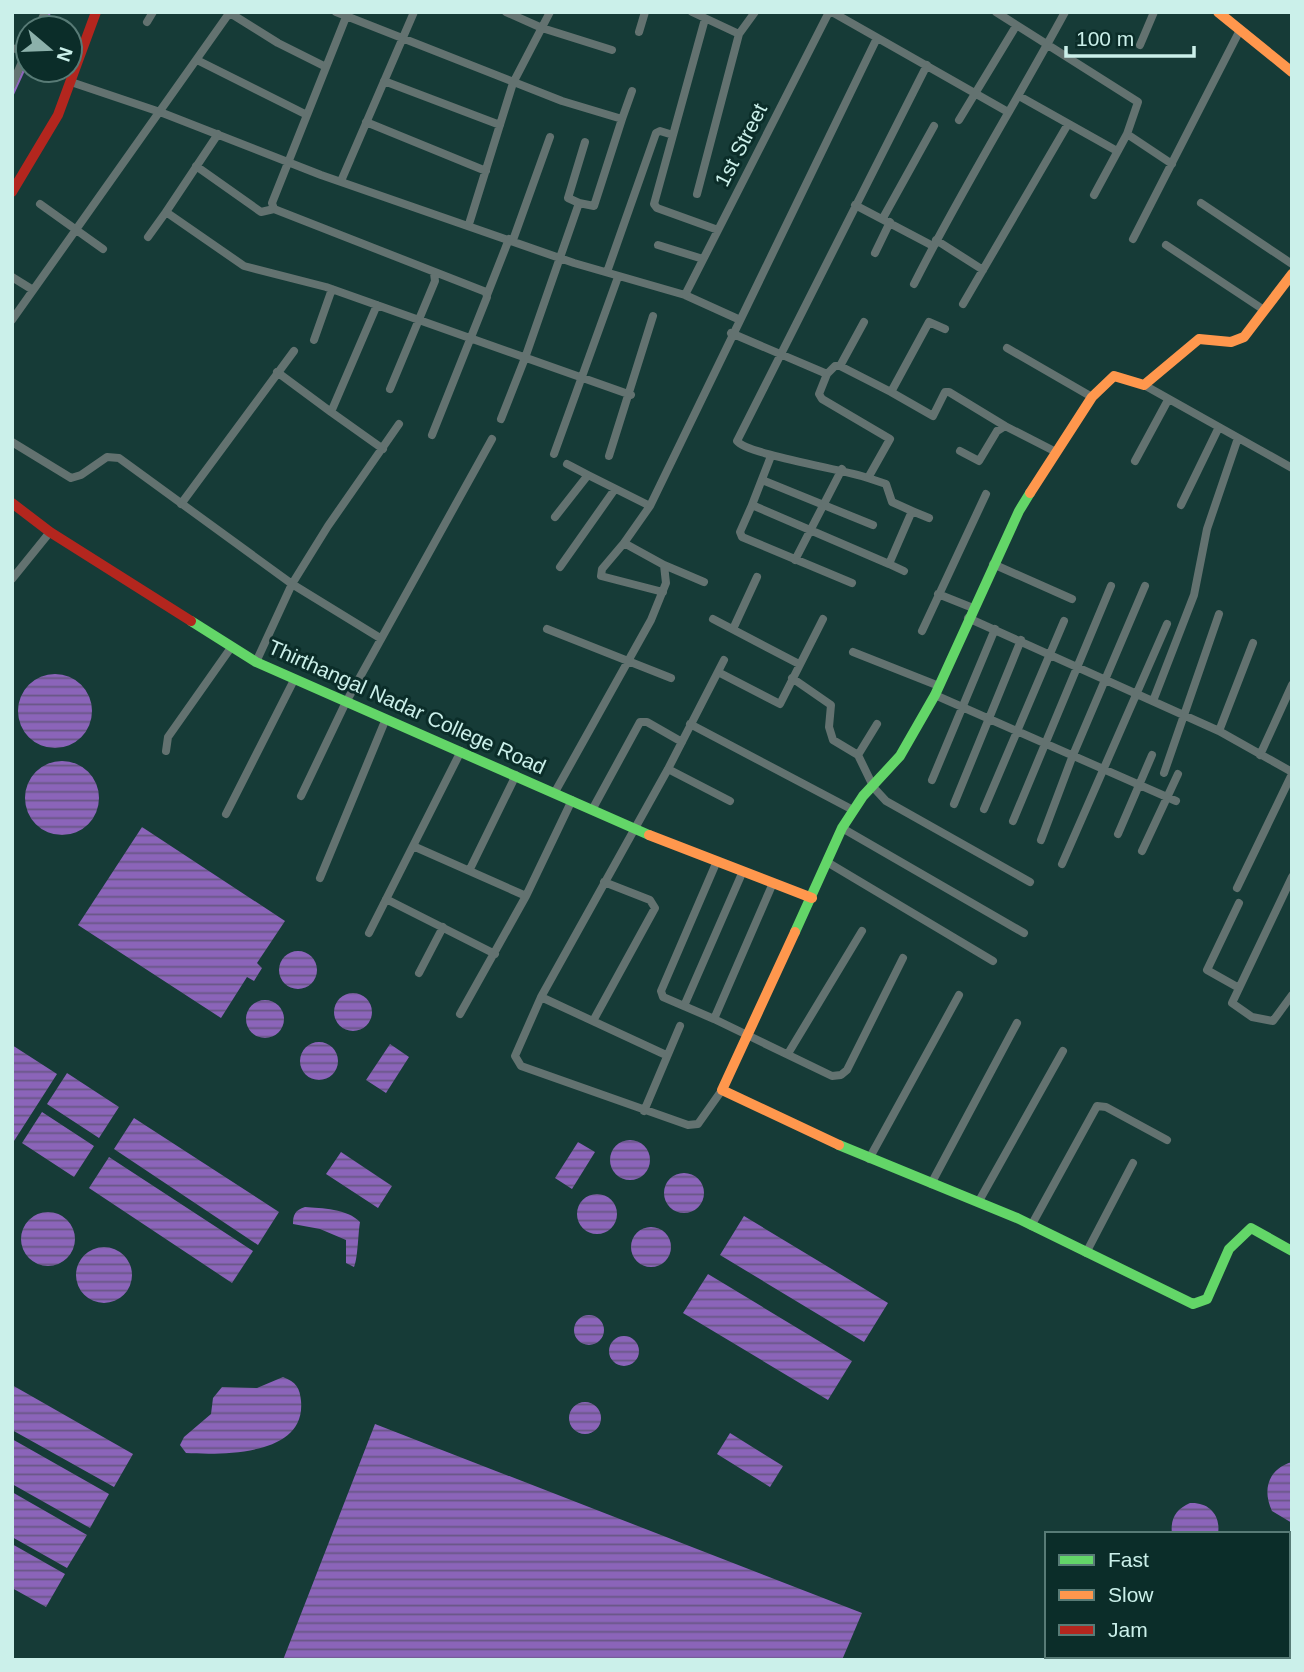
<svg xmlns="http://www.w3.org/2000/svg" width="1304" height="1672" font-family="Helvetica,sans-serif">
  <defs>
    <pattern id="water-rules" width="6" height="5" patternUnits="userSpaceOnUse" patternTransform="scale(1.75)"><rect width="6" height="5" fill="#8b64b9"/><path d="M0 2.5h6" fill="none" stroke="#685785"/></pattern>
  </defs>
  <rect width="100%" height="100%" fill="#163b37"/>
  <path fill="url(#water-rules)" d="M18 711a37 37 0 1 1 74 0a37 37 0 1 1-74 0Z
    M25 798a37 37 0 1 1 74 0a37 37 0 1 1-74 0Z
    M 142,827 L 285,921 L 257,963 L 262,968 L 254,981 L 247,977 L 221,1018 L 78,925 Z
    M279 970a19 19 0 1 1 38 0a19 19 0 1 1-38 0Z
    M334 1012a19 19 0 1 1 38 0a19 19 0 1 1-38 0Z
    M246 1019a19 19 0 1 1 38 0a19 19 0 1 1-38 0Z
    M300 1061a19 19 0 1 1 38 0a19 19 0 1 1-38 0Z
    M 390,1044 L 409,1057 L 386,1093 L 366,1080 Z
    M 12,1045 L 57,1074 L 14,1141 L 12,1140 Z
    M 67,1073 L 119,1107 L 99,1138 L 47,1104 Z
    M 42,1112 L 94,1146 L 74,1177 L 22,1143 Z
    M 134,1118 L 279,1212 L 258,1245 L 114,1149 Z
    M610 1160a20 20 0 1 1 40 0a20 20 0 1 1-40 0Z
    M 578,1142 L 595,1152 L 572,1189 L 555,1178 Z
    M 341,1152 L 392,1186 L 378,1208 L 326,1174 Z
    M 109,1157 L 253,1251 L 232,1283 L 89,1188 Z
    M664 1193a20 20 0 1 1 40 0a20 20 0 1 1-40 0Z
    M577 1214a20 20 0 1 1 40 0a20 20 0 1 1-40 0Z
    M 305,1207 C 321,1208 348,1209 360,1222 C 358,1234 358,1258 354,1267 L 346,1263 L 346,1240 L 320,1229 L 293,1224 C 293,1215 295,1210 305,1207 Z
    M21 1239a27 27 0 1 1 54 0a27 27 0 1 1-54 0Z
    M 744,1216 L 888,1303 L 864,1342 L 720,1255 Z
    M631 1247a20 20 0 1 1 40 0a20 20 0 1 1-40 0Z
    M76 1275a28 28 0 1 1 56 0a28 28 0 1 1-56 0Z
    M 708,1274 L 852,1361 L 828,1400 L 683,1313 Z
    M574 1330a15 15 0 1 1 30 0a15 15 0 1 1-30 0Z
    M609 1351a15 15 0 1 1 30 0a15 15 0 1 1-30 0Z
    M 283,1377 C 296,1382 300,1388 301,1401 C 306,1456 223,1455 186,1453 L 180,1445 L 184,1437 L 211,1414 L 213,1398 L 222,1387 L 257,1388 Z
    M 12,1385 L 133,1454 L 114,1487 L 12,1430 Z
    M569 1418a16 16 0 1 1 32 0a16 16 0 1 1-32 0Z
    M 375,1424 L 862,1613 L 842,1660 L 283,1660 Z
    M 730,1433 L 783,1466 L 770,1487 L 717,1454 Z
    M 12,1439 L 109,1494 L 90,1528 L 12,1484 Z
    M 1292,1462 L 1292,1523 L 1272,1511 C 1262,1490 1268,1469 1292,1462 Z
    M 12,1492 L 87,1535 L 67,1568 L 12,1537 Z
    M 1190,1503 C 1209,1502 1221,1515 1218,1534 L 1172,1534 C 1170,1519 1176,1509 1190,1503 Z
    M 12,1544 L 65,1574 L 46,1607 L 12,1588 Z"/>
  <g fill="none" stroke-linecap="round" stroke-linejoin="round">
    <path stroke="#8b64b9" stroke-width="2.5" d="M 43,28 L 50,12
      M 12,96 L 28,61"/>
    <path stroke="#637270" stroke-width="8" d="M 336,12 L 562,101 L 622,119 L 594,206 L 579,203
      M 348,12 L 272,203 L 274,209 L 486,292 L 487,297 L 432,435
      M 506,12 L 542,28 L 612,50
      M 692,12 L 739,34 L 755,12
      M 832,12 L 1008,112
      M 996,12 L 1138,102 L 1127,134 L 1094,195
      M 230,13 L 278,43 L 326,67
      M 705,19 L 654,204 L 657,208 L 718,230
      M 147,22 L 153,12
      M 38,28 L 45,12
      M 639,32 L 645,12
      M 1140,45 L 1154,12
      M 12,48 L 26,52
      M 197,60 L 305,114
      M 927,65 L 737,441 C 746,454 845,470 868,478 L 890,439 L 822,399 L 819,394 L 827,374 L 835,366 L 840,366 L 891,392 L 929,322 L 945,329
      M 384,81 L 500,125
      M 71,82 L 160,112 L 321,175 L 574,263 L 685,295 L 738,319
      M 12,85 L 28,48
      M 1019,96 L 1117,151
      M 622,119 L 632,91
      M 959,120 L 1016,26
      M 366,122 L 486,171
      M 218,134 L 166,212 L 244,266 L 326,287 L 631,395
      M 1127,134 L 1172,164
      M 196,166 L 261,212 L 274,209
      M 341,181 L 414,12
      M 697,194 L 739,34
      M 1201,203 L 1292,264
      M 40,204 L 103,249
      M 855,205 L 933,246
      M 883,218 L 934,126
      M 469,224 L 513,83 L 550,12
      M 148,237 L 166,212
      M 1133,239 L 1240,30
      M 513,240 L 550,137
      M 936,240 L 983,270
      M 658,245 L 703,259
      M 1166,245 L 1264,310
      M 875,253 L 890,222
      M 607,272 L 656,133 L 660,131 L 673,135
      M 12,277 L 33,290
      M 914,284 C 961,191 1015,104 1065,12
      M 487,295 L 509,239
      M 685,295 L 829,12
      M 963,304 L 1068,124
      M 377,305 L 331,412 L 383,449
      M 12,320 L 230,12
      M 731,333 L 827,374
      M 314,340 L 332,289
      M 1007,348 L 1092,397
      M 840,366 L 864,322
      M 277,372 L 331,412
      M 1144,385 L 1292,468
      M 390,389 L 435,281 L 434,273
      M 891,392 L 933,416 L 945,392 L 949,392 L 1005,426
      M 501,419 L 525,358 L 579,203 L 568,198 L 585,142
      M 12,442 L 71,478 L 81,475 L 107,457 L 119,458 L 292,584 L 380,638
      M 960,451 L 979,461 L 997,431 L 1005,426 L 1056,452
      M 554,454 L 618,277
      M 609,456 L 653,316
      M 771,456 L 752,505 L 889,564 L 912,511 L 892,502 L 886,484 L 868,478
      M 1135,461 L 1168,400
      M 567,464 L 588,475
      M 762,480 L 873,525
      M 181,504 L 294,351
      M 752,505 L 740,532 L 742,537 L 852,583
      M 1181,505 L 1218,429
      M 912,511 L 929,518
      M 555,517 L 588,475 L 650,506
      M 624,543 L 602,569 L 601,576 L 663,592
      M 795,560 L 842,469
      M 889,564 L 904,571
      M 993,564 L 1072,599
      M 664,565 L 704,582
      M 560,567 L 615,489
      M 12,579 L 50,532
      M 938,594 L 973,608
      M 968,618 L 1219,731 L 1292,772
      M 713,619 L 799,664
      M 547,629 L 671,678
      M 733,629 L 757,577
      M 922,631 L 986,494
      M 853,652 L 939,686
      M 256,662 L 292,584 L 328,526 L 399,424
      M 718,672 L 780,704 L 823,619
      M 792,678 L 831,705 L 829,727 L 833,740 L 858,755 L 874,788 L 886,801 L 1030,882
      M 935,695 L 1176,801
      M 1153,701 L 1194,595 L 1207,529 L 1238,438
      M 690,724 L 853,810
      M 1219,731 L 1253,643
      M 166,751 L 168,737 L 230,649
      M 858,755 L 877,724
      M 1260,755 L 1292,685
      M 668,769 L 730,801
      M 1164,773 L 1219,614
      M 932,780 L 995,629
      M 555,792 L 651,620 L 666,583 L 664,565 L 624,543 L 650,506 L 877,38
      M 301,796 L 345,704 L 492,439
      M 954,804 L 1021,640
      M 984,809 L 1064,621
      M 592,810 L 640,722 L 647,722 L 682,742
      M 226,814 L 294,680
      M 1013,821 L 1111,586
      M 842,828 L 1024,933
      M 1118,834 L 1152,755
      M 1041,840 L 1073,755 L 1145,586
      M 413,846 L 526,896
      M 1142,851 L 1178,774
      M 827,862 L 993,961
      M 1062,864 L 1167,624
      M 470,869 L 516,775
      M 1292,877 L 1232,1003 L 1252,1017 L 1273,1021 L 1292,995
      M 320,878 L 385,721
      M 773,883 L 714,1019 L 832,1076 L 841,1075 L 847,1070 L 903,958
      M 1237,888 L 1292,774
      M 386,899 L 495,954
      M 1239,903 L 1207,970 L 1239,988
      M 369,933 L 461,751
      M 419,973 L 443,927
      M 541,997 L 666,1055
      M 684,1006 L 743,871
      M 460,1014 L 526,896 L 572,800
      M 714,1019 L 663,997 L 661,991 L 717,861
      M 593,1021 L 655,908 L 650,900 L 604,882
      M 789,1052 L 862,931
      M 722,1090 L 698,1124 L 688,1125 L 521,1066 L 515,1056 L 541,997 L 668,769 L 724,660
      M 644,1111 L 680,1026
      M 869,1159 L 959,995
      M 931,1184 L 1017,1023
      M 979,1201 L 1063,1051
      M 1031,1226 L 1097,1106 L 1106,1107 L 1167,1140
      M 1086,1253 L 1133,1163"/>
    <path stroke="#63d668" stroke-width="10" d="M 191,621 L 256,662 L 649,835
      M 795,932 L 842,828 L 863,796 L 900,756 L 935,695 L 1019,511 L 1030,493
      M 839,1145 L 1017,1218 L 1193,1304 L 1207,1299 L 1229,1249 L 1251,1228 L 1292,1251"/>
    <path stroke="#ff974d" stroke-width="10" d="M 1218,12 L 1292,72
      M 1030,493 L 1092,397 L 1114,376 L 1144,385 L 1199,339 L 1231,342 L 1244,337 L 1292,274
      M 649,835 L 812,898
      M 795,932 L 722,1090 L 839,1145"/>
    <path stroke="#b3261e" stroke-width="10" d="M 12,192 L 58,115 L 96,12
      M 12,503 L 50,532 L 191,621"/>
  </g>
  <g text-anchor="middle" stroke-width="6" stroke-linejoin="round" paint-order="stroke">
    <g font-size="21" fill="#cbf0ea" stroke="#0b2d29">
      <text transform="translate(741 145) rotate(-63)" y="7">1st Street</text>
      <text transform="translate(407 707) rotate(24)" y="7">Thirthangal Nadar College Road</text>
    </g>
  </g>
  <rect width="1304" height="1672" fill="none" stroke="#cbf0ea" stroke-width="28"/>
  <rect x="1045" y="1532" width="245" height="126" fill="#0b2d29" stroke="#587b76" stroke-width="2"/>
  <rect x="1059" y="1555" width="35" height="10" fill="#63d668" stroke="#587b76" stroke-width="2"/>
  <text x="1108" y="1567" font-size="21" fill="#cbf0ea">Fast</text>
  <rect x="1059" y="1590" width="35" height="10" fill="#ff974d" stroke="#587b76" stroke-width="2"/>
  <text x="1108" y="1602" font-size="21" fill="#cbf0ea">Slow</text>
  <rect x="1059" y="1625" width="35" height="10" fill="#b3261e" stroke="#587b76" stroke-width="2"/>
  <text x="1108" y="1637" font-size="21" fill="#cbf0ea">Jam</text>
  <g transform="translate(49 49) rotate(109)"><circle r="33" fill="#0b2d29" stroke="#587b76" stroke-width="2"/>
  <path d="M0-5L12 26L0 18L-12 26Z" fill="#8cb1ab"/>
  <text y="-10" font-size="19" font-weight="bold" text-anchor="middle" fill="#cbf0ea">N</text>
  </g>
  <path d="M1066 46v10h128v-10" fill="none" stroke="#cbf0ea" stroke-width="3.5"/>
  <text x="1076" y="46" font-size="21" fill="#cbf0ea" stroke="#0b2d29" stroke-width="5" paint-order="stroke">100 m</text>
</svg>
